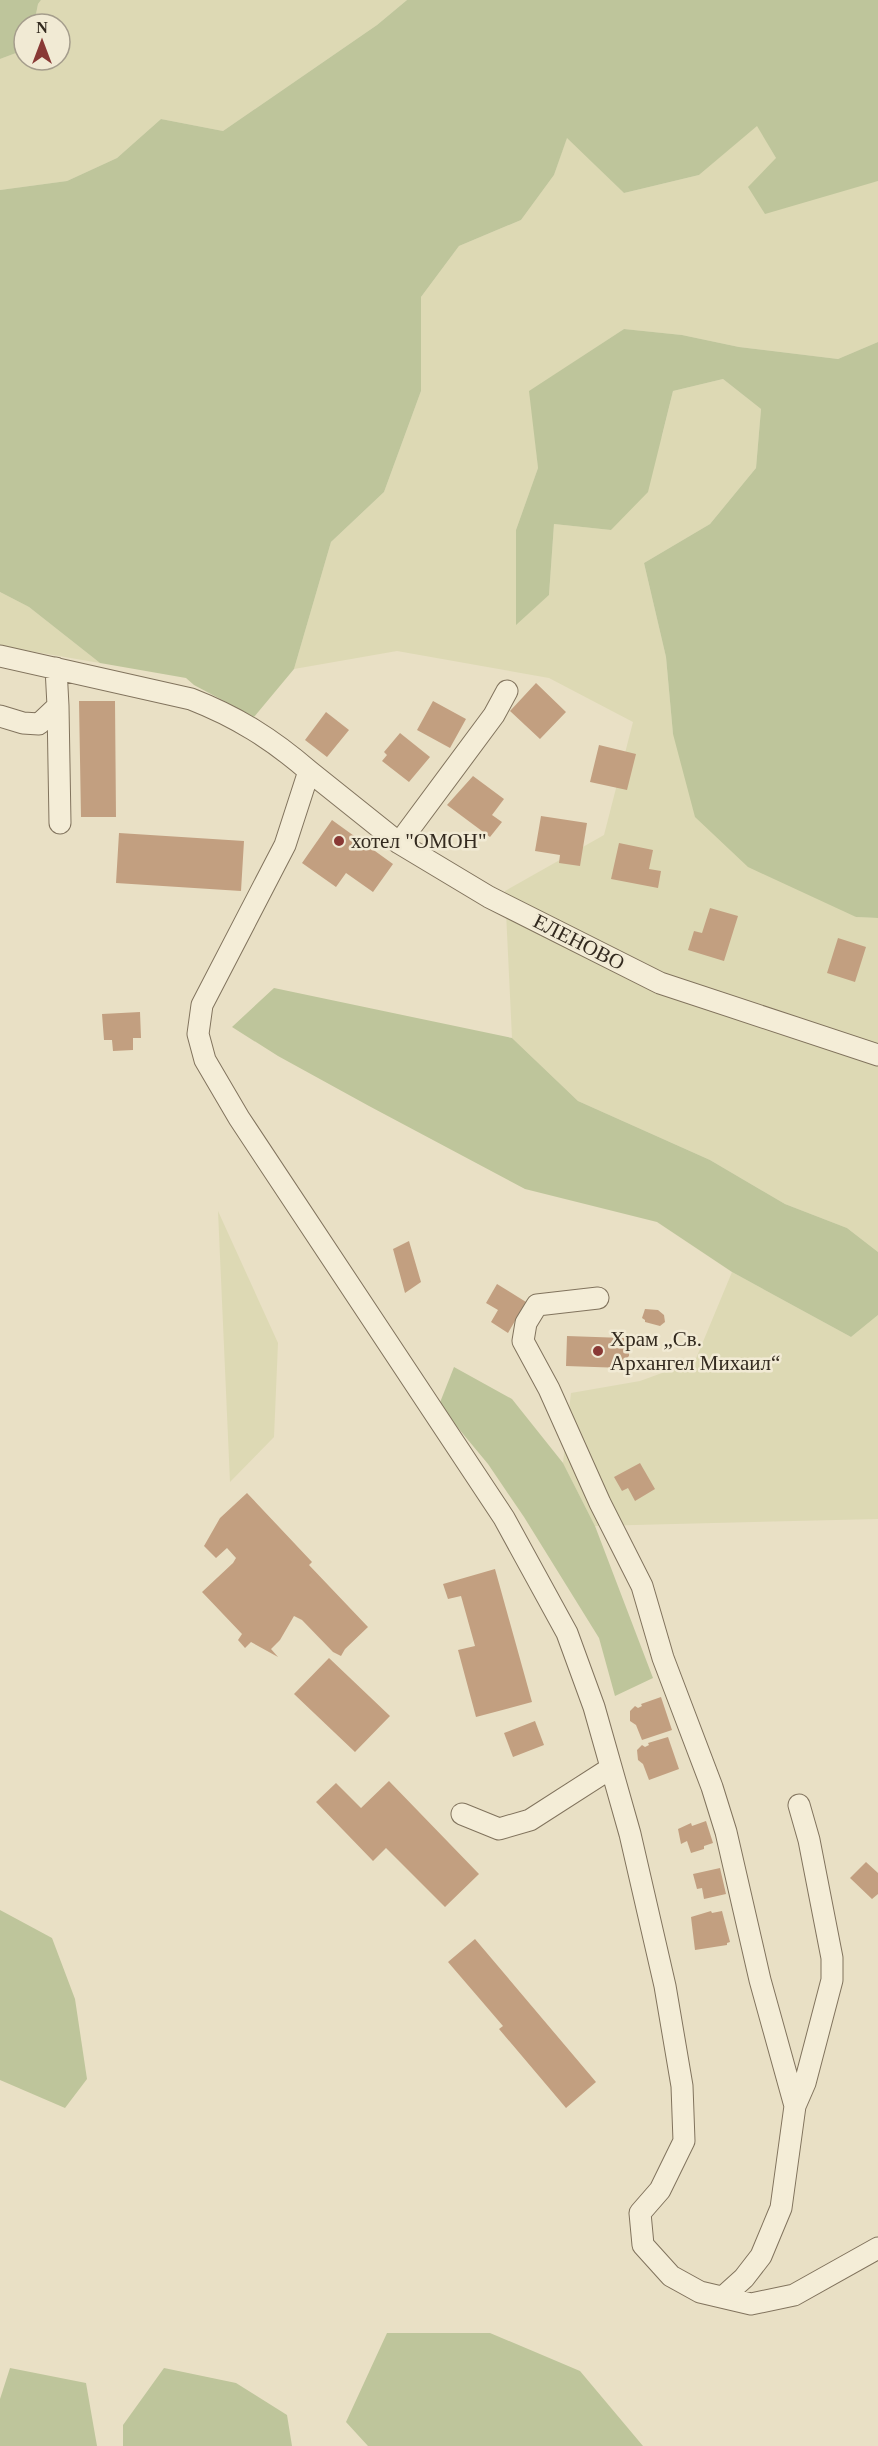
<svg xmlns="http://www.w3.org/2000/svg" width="878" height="2446" font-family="Georgia,serif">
  <rect width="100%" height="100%" fill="#e9e0c5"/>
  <path fill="#ddd9b4" d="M 41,0 L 407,0 L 377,25 L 223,131 L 161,119 L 117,158 L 67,181 L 0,190 L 0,59 L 24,50 L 24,60 L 60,60 L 60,24 L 34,24 L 38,4 Z
    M 757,125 L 776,158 L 851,187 L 878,181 L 878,342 L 838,359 L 739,347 L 682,335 L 624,329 L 530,391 L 538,468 L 516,530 L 516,624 L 549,595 L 554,524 L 611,530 L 662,436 L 673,391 L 723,379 L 761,409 L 756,468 L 710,524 L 644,563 L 666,657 L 673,734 L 856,917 L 878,918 L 878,1252 L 847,1228 L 785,1204 L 710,1160 L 578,1101 L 512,1038 L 505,891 L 604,835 L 633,722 L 549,678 L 397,651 L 294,669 L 331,542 L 384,492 L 421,391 L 421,297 L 459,246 L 521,220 L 554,175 L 567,137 L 624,193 L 699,175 Z
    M 0,592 L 29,607 L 100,663 L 0,646 Z
    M 218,1211 L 278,1343 L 274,1437 L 230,1482 Z
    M 732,1272 L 851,1337 L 878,1315 L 878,1519 L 595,1526 L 563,1463 L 571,1393 L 640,1381 L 695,1361 Z"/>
  <path fill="#bec59b" d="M 0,0 L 41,0 L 38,4 L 34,24 L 24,24 L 24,50 L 0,59 Z
    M 407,0 L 878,0 L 878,181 L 765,214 L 748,187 L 776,158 L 757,126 L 699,175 L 624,193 L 567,138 L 554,175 L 521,220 L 459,246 L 421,297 L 421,391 L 384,492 L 331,542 L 294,669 L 254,717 L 194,685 L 186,678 L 100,663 L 29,607 L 0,592 L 0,190 L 67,181 L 117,158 L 161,119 L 223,131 L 377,25 Z
    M 624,329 L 682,335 L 739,347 L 838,359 L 878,342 L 878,918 L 856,917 L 748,867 L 695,817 L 673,734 L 666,657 L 644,563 L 710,524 L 756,468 L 761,409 L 723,379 L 673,391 L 648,492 L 611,530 L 554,524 L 549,595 L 516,625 L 516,530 L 538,468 L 529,391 Z
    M 274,988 L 512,1038 L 578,1101 L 710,1160 L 785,1204 L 847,1228 L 878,1252 L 878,1315 L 851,1337 L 732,1272 L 657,1222 L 525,1189 L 369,1106 L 278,1056 L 232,1027 Z
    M 454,1367 L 512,1399 L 563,1463 L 595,1526 L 653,1678 L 615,1696 L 599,1638 L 524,1517 L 488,1464 L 439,1405 Z
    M 0,1910 L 52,1938 L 75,1999 L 87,2079 L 65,2108 L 0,2080 Z
    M 387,2333 L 490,2333 L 580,2371 L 643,2446 L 368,2446 L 346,2422 Z
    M 10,2368 L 86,2383 L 97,2446 L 0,2446 L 0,2399 Z
    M 164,2368 L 236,2383 L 287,2415 L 292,2446 L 123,2446 L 123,2425 Z"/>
  <path fill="#c29f80" d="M 536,683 L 566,712 L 540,739 L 510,711 Z
    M 79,701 L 115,701 L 116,817 L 81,817 Z
    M 433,701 L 466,719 L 450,748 L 417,730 Z
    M 326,712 L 349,730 L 327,757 L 305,740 Z
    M 400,733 L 430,757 L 409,782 L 382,761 L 387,755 L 384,752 Z
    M 599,745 L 636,754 L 627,790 L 590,782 Z
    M 473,776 L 504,799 L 492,815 L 502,822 L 490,837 L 447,805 Z
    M 541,816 L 587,823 L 580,866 L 559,863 L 560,855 L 535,851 Z
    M 332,820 L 393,864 L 373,892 L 346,873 L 336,887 L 302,863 Z
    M 119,833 L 244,841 L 241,891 L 116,883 Z
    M 619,843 L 653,850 L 649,869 L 661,871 L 658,888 L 611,879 Z
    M 710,908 L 738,916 L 724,961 L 688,950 L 694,931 L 702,933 Z
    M 838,938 L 866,947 L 855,982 L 827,973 Z
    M 140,1012 L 141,1038 L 133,1038 L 133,1050 L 113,1051 L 112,1040 L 104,1040 L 102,1014 Z
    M 409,1241 L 421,1282 L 405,1293 L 393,1249 Z
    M 497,1284 L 526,1302 L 508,1333 L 491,1322 L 498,1310 L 486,1303 Z
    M 645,1309 L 658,1310 L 664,1315 L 665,1322 L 660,1326 L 645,1322 L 645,1320 L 642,1318 Z
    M 567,1336 L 624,1338 L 624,1346 L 629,1350 L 629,1356 L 624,1361 L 623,1368 L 566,1366 Z
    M 640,1463 L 655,1489 L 635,1501 L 628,1488 L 622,1491 L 614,1477 Z
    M 247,1493 L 312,1562 L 309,1565 L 368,1627 L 345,1649 L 341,1656 L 333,1652 L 302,1620 L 294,1616 L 280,1640 L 271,1649 L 278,1657 L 251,1642 L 245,1648 L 238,1640 L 242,1634 L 202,1592 L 233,1563 L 236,1558 L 227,1548 L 216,1558 L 204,1546 L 220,1518 Z
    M 495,1569 L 532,1702 L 476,1717 L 458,1650 L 475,1646 L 461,1596 L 448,1599 L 443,1584 Z
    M 329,1658 L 390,1716 L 355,1752 L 294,1694 Z
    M 661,1697 L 672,1730 L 642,1740 L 636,1725 L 630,1721 L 630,1711 L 635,1706 L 638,1708 L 642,1706 L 641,1704 Z
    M 535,1721 L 544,1745 L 513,1757 L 504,1733 Z
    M 668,1737 L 679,1769 L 649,1780 L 643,1764 L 638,1760 L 637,1750 L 642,1745 L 645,1747 L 649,1745 L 648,1743 Z
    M 389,1781 L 479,1874 L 445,1907 L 386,1848 L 373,1861 L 316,1802 L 336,1783 L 361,1808 Z
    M 706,1821 L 713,1843 L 704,1846 L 704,1849 L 691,1853 L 687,1841 L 681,1844 L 678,1829 L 691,1823 L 692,1826 Z
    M 866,1862 L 878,1873 L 878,1894 L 872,1899 L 850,1878 Z
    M 720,1868 L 726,1894 L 704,1899 L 702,1888 L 697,1889 L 693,1874 Z
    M 711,1911 L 712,1913 L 722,1911 L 730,1942 L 727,1943 L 727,1945 L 695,1950 L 691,1917 Z
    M 475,1939 L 596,2082 L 566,2108 L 499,2029 L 503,2026 L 448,1962 Z"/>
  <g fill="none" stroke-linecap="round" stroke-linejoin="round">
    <defs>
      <path id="street" d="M 0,656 L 191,699 C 237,717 272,739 309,771 L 285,845 L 202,1005 L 198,1034 L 205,1060 L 239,1118 L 504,1518 L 567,1633 L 594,1707 L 630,1834 L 665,1986 L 682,2086 L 684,2141 L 660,2190 L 640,2213 L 643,2245 L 671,2276 L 700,2292 L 751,2304 L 794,2295 L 878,2248
        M 58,706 L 60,823
        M 0,716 L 23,723 L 39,724 L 58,706 L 56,668
        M 309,771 L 399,843 L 489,897 L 660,983 L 878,1055
        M 399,843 L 494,715 L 507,691
        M 598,1298 L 537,1305 L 526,1323 L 523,1341 L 549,1389 L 600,1503 L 642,1586 L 663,1658 L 712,1787 L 726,1832 L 760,1980 L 795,2106
        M 462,1814 L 499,1829 L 530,1820 L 611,1768
        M 723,2297 L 744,2278 L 761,2256 L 781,2208 L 795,2106 L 805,2083 L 832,1980 L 832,1958 L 809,1840 L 799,1805"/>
    </defs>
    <use href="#street" stroke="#81735d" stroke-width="23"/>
    <use href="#street" stroke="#f4edd7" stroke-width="21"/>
  </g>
  <g fill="#893935" stroke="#f1ead4" stroke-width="2">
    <circle cx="339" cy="841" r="6"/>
    <circle cx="598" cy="1351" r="6"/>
  </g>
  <g text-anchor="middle" stroke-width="5" stroke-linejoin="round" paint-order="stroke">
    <g font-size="21" fill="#332a1f" stroke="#f1ead4" text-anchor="start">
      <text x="351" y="848">хотел "ОМОН"</text>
      <text x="610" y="1346">Храм „Св.<tspan x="610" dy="24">Архангел Михаил“</tspan></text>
    </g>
    <g font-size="21" fill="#332a1f" stroke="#f1ead4">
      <text transform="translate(579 942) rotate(27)" y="7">ЕЛЕНОВО</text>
    </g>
  </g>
  <g transform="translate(42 42)"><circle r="28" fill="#f1ead4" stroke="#a59d8c" stroke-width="1.5"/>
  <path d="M0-4.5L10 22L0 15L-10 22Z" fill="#893935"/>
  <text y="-9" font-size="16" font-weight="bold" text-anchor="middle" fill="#332a1f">N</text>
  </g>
</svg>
